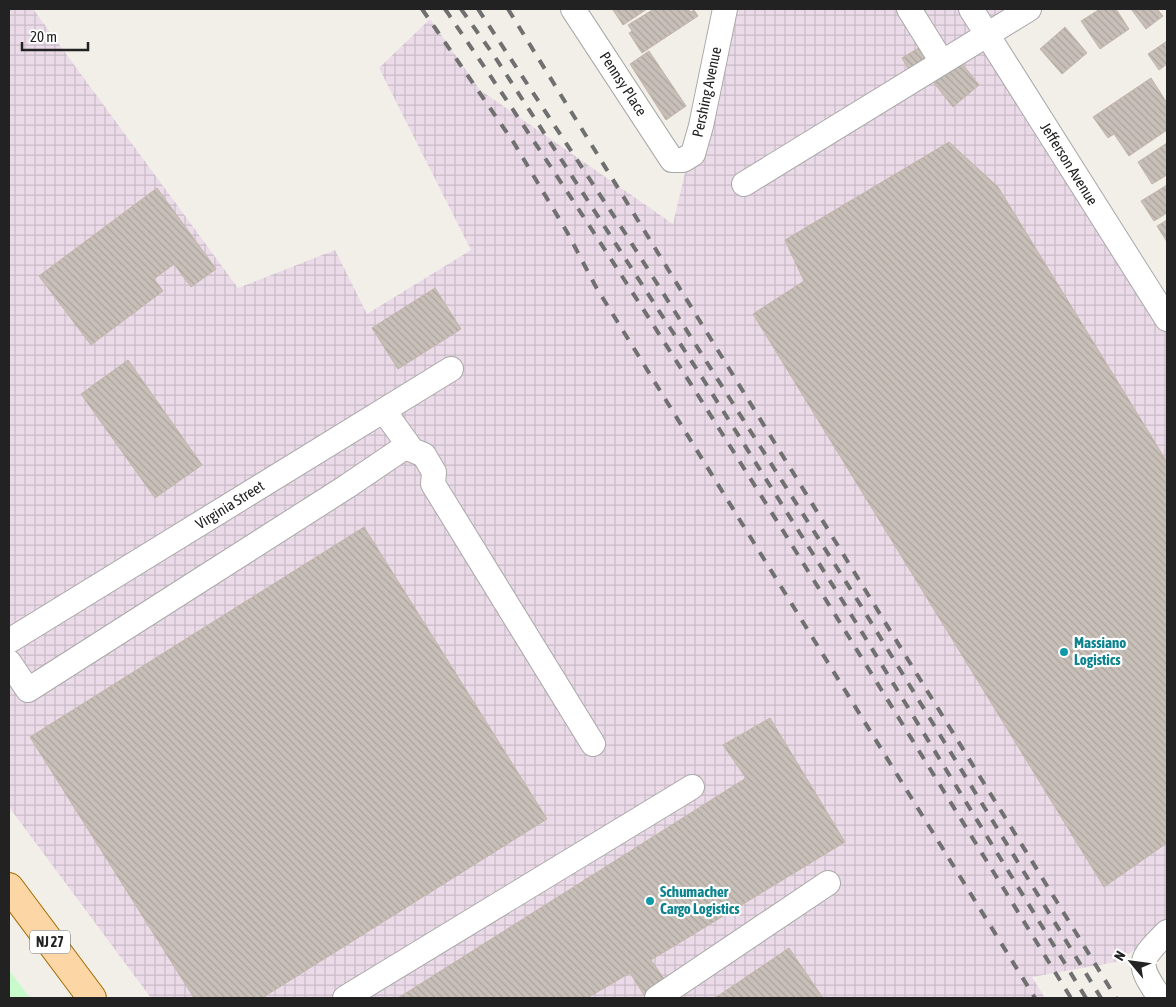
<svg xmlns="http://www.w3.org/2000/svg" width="1176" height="1007" font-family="'Asap Condensed',sans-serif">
  <defs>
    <pattern id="industrial-grid" width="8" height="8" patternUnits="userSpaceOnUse" patternTransform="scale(1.25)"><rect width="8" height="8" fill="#ebdbe8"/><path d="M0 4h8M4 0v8" fill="none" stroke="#c9bcc7"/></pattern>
    <pattern id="building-back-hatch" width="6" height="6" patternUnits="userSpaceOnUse" patternTransform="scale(1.25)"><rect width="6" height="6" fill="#c7bfb8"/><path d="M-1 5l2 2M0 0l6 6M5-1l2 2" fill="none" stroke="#aba49e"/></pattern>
  </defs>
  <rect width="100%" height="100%" fill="#f2efe9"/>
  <path fill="url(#industrial-grid)" d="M 9,9 L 33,9 L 238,288 L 335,250 L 367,314 L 471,250 L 379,68 L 430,19 L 480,90 L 673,224 L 723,9 L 1007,9 L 987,21 L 1167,313 L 1167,929 L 1116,962 L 1032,977 L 1045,998 L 151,998 L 9,807 Z"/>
  <path fill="#c8facc" d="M 9,970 L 30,998 L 9,998 Z"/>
  <path fill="url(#building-back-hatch)" stroke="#c4b6ab" d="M 615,9 L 647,9 L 623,25 L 613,10 Z
    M 654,9 L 688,9 L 691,12 L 694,10 L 698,16 L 642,53 L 629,33 L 632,31 L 628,25 Z
    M 1100,9 L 1116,9 L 1129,29 L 1100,49 L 1081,21 Z
    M 1131,9 L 1157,9 L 1163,16 L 1146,29 Z
    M 1065,27 L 1087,53 L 1062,74 L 1040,49 Z
    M 935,38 L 948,61 L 915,80 L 902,58 Z
    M 1167,41 L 1167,64 L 1159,70 L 1148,54 Z
    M 649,51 L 686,106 L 666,120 L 630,64 Z
    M 961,62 L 979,85 L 953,107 L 934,83 Z
    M 1151,78 L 1167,103 L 1167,130 L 1129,156 L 1114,134 L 1108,138 L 1093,117 Z
    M 949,142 L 998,187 L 1167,462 L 1167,843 L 1104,887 L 753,314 L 804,281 L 785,240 Z
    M 1167,143 L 1167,175 L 1152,184 L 1138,162 Z
    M 1167,185 L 1167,213 L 1154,221 L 1141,201 Z
    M 157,188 L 216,269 L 191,287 L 174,264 L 154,279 L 163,291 L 91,345 L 39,276 Z
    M 1167,220 L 1167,242 L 1157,226 Z
    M 435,288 L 461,329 L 398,369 L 372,328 Z
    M 128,360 L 202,465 L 155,498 L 81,394 Z
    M 364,527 L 547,819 L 262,998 L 194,998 L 30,737 Z
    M 770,718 L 845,842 L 651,960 L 665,980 L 644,995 L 630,973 L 587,998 L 398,998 L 746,778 L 723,745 Z
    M 789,948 L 823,998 L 715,998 Z"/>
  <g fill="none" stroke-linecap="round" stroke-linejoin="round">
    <defs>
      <path id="minor" d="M 573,9 L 672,160 L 683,160 L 693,154 L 701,126 L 725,9
        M 909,9 L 942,62
        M 971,9 L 1167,319
        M 744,184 L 1029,9
        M 384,411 L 412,450 L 424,455 L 434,472 L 433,484 L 593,744
        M 9,641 L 451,369
        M 9,662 L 28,690 L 346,487 L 408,445
        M 345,998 L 692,787
        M 657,998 L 828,883
        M 1160,998 C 1137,963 1137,962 1167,932"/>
      <path id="major" d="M 9,887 L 92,998"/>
    </defs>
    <use href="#minor" stroke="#a9a9a9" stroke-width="26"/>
    <use href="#major" stroke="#a06b00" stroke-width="30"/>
    <use href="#minor" stroke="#fff" stroke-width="24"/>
    <use href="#major" stroke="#fcd6a4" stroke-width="28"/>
    <path stroke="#707070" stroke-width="4" stroke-dasharray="10 10" stroke-linecap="butt" d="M 422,9 L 514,143 L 567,232 L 596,287 L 1035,998
      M 445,9 C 665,331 866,666 1071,998
      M 461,9 L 495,57 L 703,379 L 847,608 L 1086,998
      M 478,9 L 625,233 L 858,601 L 1101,998
      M 508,9 L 1116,998"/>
  </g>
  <g fill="#0f9aa8" stroke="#fff" stroke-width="2">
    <circle cx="1064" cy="652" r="5"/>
    <circle cx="650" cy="901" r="5"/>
  </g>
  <g text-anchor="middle" stroke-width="4.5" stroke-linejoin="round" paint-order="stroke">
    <rect fill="#fff" stroke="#646464" stroke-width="1" x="30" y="930.5" width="40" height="23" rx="4"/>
    <g font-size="14" font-weight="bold" fill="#222">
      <text x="50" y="947">NJ 27</text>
    </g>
    <g font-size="15" fill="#222" stroke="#fff">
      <text transform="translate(623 84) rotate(57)" y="5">Pennsy Place</text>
      <text transform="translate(707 92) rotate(-78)" y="5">Pershing Avenue</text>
      <text transform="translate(1069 164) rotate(58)" y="5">Jefferson Avenue</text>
      <text transform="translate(230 505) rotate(-32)" y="5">Virginia Street</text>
    </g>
    <g font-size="15" font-weight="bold" fill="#0d838f" stroke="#fff" text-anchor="start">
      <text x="1074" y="648">Massiano<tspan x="1074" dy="17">Logistics</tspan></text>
      <text x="660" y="897">Schumacher<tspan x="660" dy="17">Cargo Logistics</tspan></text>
    </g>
  </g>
  <rect width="1176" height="1007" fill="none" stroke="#222222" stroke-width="20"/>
  <g transform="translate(1131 962) rotate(299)" stroke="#ffffff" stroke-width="4" paint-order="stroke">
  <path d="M0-4L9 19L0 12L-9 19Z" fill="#222222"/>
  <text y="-8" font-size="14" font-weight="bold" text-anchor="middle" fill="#222222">N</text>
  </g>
  <path d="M22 42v8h66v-8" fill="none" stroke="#222222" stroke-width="2.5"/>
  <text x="30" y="42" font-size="15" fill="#222222" stroke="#ffffff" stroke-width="4" paint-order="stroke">20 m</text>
</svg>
